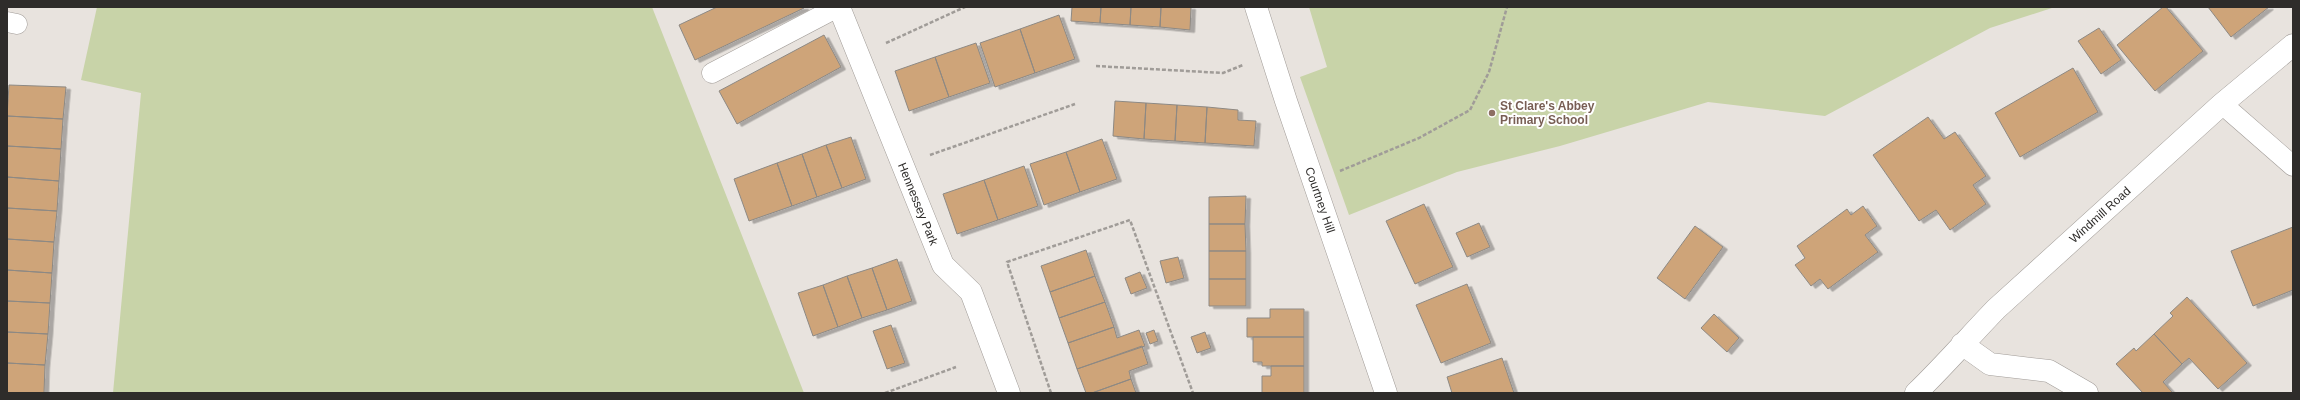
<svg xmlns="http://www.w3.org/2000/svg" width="2300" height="400" font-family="Helvetica,sans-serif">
  <defs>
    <filter id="shadow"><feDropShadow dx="4.5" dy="2.5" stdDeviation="0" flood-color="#0004"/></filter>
  </defs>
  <rect width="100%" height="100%" fill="#e8e3de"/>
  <path fill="#c8d3a8" d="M 97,7 L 652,7 L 804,393 L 113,393 L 141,93 L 81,80 Z
    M 1309,7 L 2055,7 L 1990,28 L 1825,116 L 1708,102 L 1560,146 L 1457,172 L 1349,215 L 1300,77 L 1327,67 Z"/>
  <path fill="#cea479" stroke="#8d8984" filter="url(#shadow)" d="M 717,7 L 804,7 L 804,8 L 695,60 L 679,25 Z
    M 1072,7 L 1101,7 L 1100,23 L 1071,21 Z
    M 1101,7 L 1131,7 L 1130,25 L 1100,23 Z
    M 1131,7 L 1161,7 L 1160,27 L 1130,25 Z
    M 1161,7 L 1191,7 L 1190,30 L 1160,27 Z
    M 2163,7 L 2166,7 L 2203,51 L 2155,91 L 2117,45 Z
    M 2208,7 L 2269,7 L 2231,37 Z
    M 1059,15 L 1075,59 L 1035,73 L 1020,29 Z
    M 2099,28 L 2121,60 L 2101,74 L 2078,41 Z
    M 1020,29 L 1035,73 L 995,87 L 980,43 Z
    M 824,35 L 841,67 L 737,124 L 719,91 Z
    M 976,43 L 990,83 L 949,97 L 935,57 Z
    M 935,57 L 949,97 L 909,111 L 895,71 Z
    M 2073,68 L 2098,112 L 2020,157 L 1995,113 Z
    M 9,85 L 66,87 L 63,119 L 7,116 Z
    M 1115,101 L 1146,103 L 1144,139 L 1113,136 Z
    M 1146,103 L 1177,105 L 1175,141 L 1144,139 Z
    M 1177,105 L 1207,107 L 1205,143 L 1175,141 Z
    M 1207,107 L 1238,110 L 1238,120 L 1256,121 L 1254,146 L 1205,143 Z
    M 7,116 L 63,119 L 61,149 L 7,146 Z
    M 1928,117 L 1944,139 L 1955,132 L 1986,176 L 1973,185 L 1986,204 L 1950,230 L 1936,210 L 1919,221 L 1873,155 Z
    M 851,137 L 866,179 L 842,188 L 826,145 Z
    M 1102,139 L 1117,179 L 1080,192 L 1066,152 Z
    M 826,145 L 842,188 L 817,197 L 802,154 Z
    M 7,146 L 61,149 L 59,181 L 7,177 Z
    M 1066,152 L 1080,192 L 1044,205 L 1030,164 Z
    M 802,154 L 817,197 L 792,206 L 777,163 Z
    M 777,163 L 792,206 L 749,221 L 734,179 Z
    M 1024,166 L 1038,206 L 998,220 L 984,180 Z
    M 7,177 L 59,181 L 57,211 L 7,208 Z
    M 984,180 L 998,220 L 957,234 L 943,194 Z
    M 1246,196 L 1245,224 L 1209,224 L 1209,197 Z
    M 1424,204 L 1453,267 L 1415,284 L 1386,221 Z
    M 1863,206 L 1877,226 L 1865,235 L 1878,252 L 1828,289 L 1820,279 L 1811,286 L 1795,265 L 1805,258 L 1797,246 L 1847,209 L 1851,215 Z
    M 7,208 L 57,211 L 54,242 L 7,239 Z
    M 1479,223 L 1490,247 L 1467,257 L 1456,233 Z
    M 1209,224 L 1245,224 L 1246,251 L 1209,251 Z
    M 1695,226 L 1723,247 L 1685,299 L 1657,278 Z
    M 2293,227 L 2293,290 L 2253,306 L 2231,251 Z
    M 7,239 L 54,242 L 52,273 L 7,270 Z
    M 1086,250 L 1095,276 L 1050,292 L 1041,266 Z
    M 1209,251 L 1246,251 L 1246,279 L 1209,279 Z
    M 1178,257 L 1184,278 L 1166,283 L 1160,261 Z
    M 897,259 L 912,301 L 887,310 L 872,268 Z
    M 872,268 L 887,310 L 862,318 L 847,276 Z
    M 7,270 L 52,273 L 50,303 L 7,301 Z
    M 1140,272 L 1147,288 L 1131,294 L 1125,278 Z
    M 847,276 L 862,318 L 838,327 L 823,285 Z
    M 1095,276 L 1105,302 L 1059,318 L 1050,292 Z
    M 1209,279 L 1246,279 L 1246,306 L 1209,306 Z
    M 1467,284 L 1491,343 L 1441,363 L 1416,305 Z
    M 823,285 L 838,327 L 813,336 L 798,293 Z
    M 2187,297 L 2247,363 L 2218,389 L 2189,358 L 2182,364 L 2154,334 L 2173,316 L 2170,313 Z
    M 7,301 L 50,303 L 48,334 L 7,332 Z
    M 1105,302 L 1114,327 L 1068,343 L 1059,318 Z
    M 1270,309 L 1304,309 L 1304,337 L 1247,337 L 1247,318 L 1270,318 Z
    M 1714,314 L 1739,338 L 1727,352 L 1701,328 Z
    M 891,325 L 905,363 L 887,369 L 873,331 Z
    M 1114,327 L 1117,338 L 1139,330 L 1145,346 L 1077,369 L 1068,343 Z
    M 1154,330 L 1158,341 L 1150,344 L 1146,333 Z
    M 7,332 L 48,334 L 45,365 L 7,363 Z
    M 1205,332 L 1211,348 L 1197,353 L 1191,337 Z
    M 2154,334 L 2182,364 L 2163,382 L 2173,393 L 2143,393 L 2116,364 L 2134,348 L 2136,351 Z
    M 1253,337 L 1304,337 L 1304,366 L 1262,366 L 1262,362 L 1253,362 Z
    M 1142,346 L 1148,364 L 1129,371 L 1131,379 L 1092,393 L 1086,393 L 1077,369 Z
    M 1502,358 L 1514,393 L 1452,393 L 1447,377 Z
    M 7,363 L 45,365 L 44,393 L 7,393 Z
    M 1271,366 L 1304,366 L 1304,393 L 1262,393 L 1262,376 L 1271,376 Z
    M 1131,379 L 1136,393 L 1092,393 Z"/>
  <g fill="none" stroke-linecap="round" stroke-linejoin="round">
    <defs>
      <path id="lane" d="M 7,22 L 17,24
        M 712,73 L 838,7
        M 2222,104 L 2293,166"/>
      <path id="street" d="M 839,7 L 943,265 L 971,292 L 1009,393
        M 1256,7 L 1286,101 L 1386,393
        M 1962,344 L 1990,364 L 2049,371 L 2087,393
        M 1916,393 C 1944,366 1969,337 1996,309 L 2222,104 L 2293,45"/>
    </defs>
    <use href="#lane" stroke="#a19c98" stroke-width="21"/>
    <use href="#street" stroke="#a19c98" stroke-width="23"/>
    <path stroke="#a09c98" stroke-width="2.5" stroke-dasharray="4 2" stroke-linecap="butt" d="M 886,43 L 965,7
      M 1096,66 L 1223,73 L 1243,65
      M 930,155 L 1075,104
      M 1340,171 L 1419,138 L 1470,110 L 1489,72 L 1507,7
      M 885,393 L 956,367
      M 1051,393 L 1007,262 L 1130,220 L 1193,393"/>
    <use href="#lane" stroke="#fff" stroke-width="20"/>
    <use href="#street" stroke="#fff" stroke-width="22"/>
  </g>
  <circle fill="#8d6e63" stroke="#fff" stroke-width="1.5" cx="1492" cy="113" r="4"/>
  <g text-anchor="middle" stroke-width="4" stroke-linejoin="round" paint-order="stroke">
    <g font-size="12" font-weight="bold" fill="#785e54" stroke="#fff" text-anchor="start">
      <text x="1500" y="110">St Clare's Abbey<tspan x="1500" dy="14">Primary School</tspan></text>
    </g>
    <g font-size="12" fill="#2e2c2a" stroke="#fff">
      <text transform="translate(1320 200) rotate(71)" y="4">Courtney Hill</text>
      <text transform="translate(918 204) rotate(68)" y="4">Hennessey Park</text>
      <text transform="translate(2100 215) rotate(-42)" y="4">Windmill Road</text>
    </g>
  </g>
  <rect width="2300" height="400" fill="none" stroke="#2e2c2a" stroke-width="16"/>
</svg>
